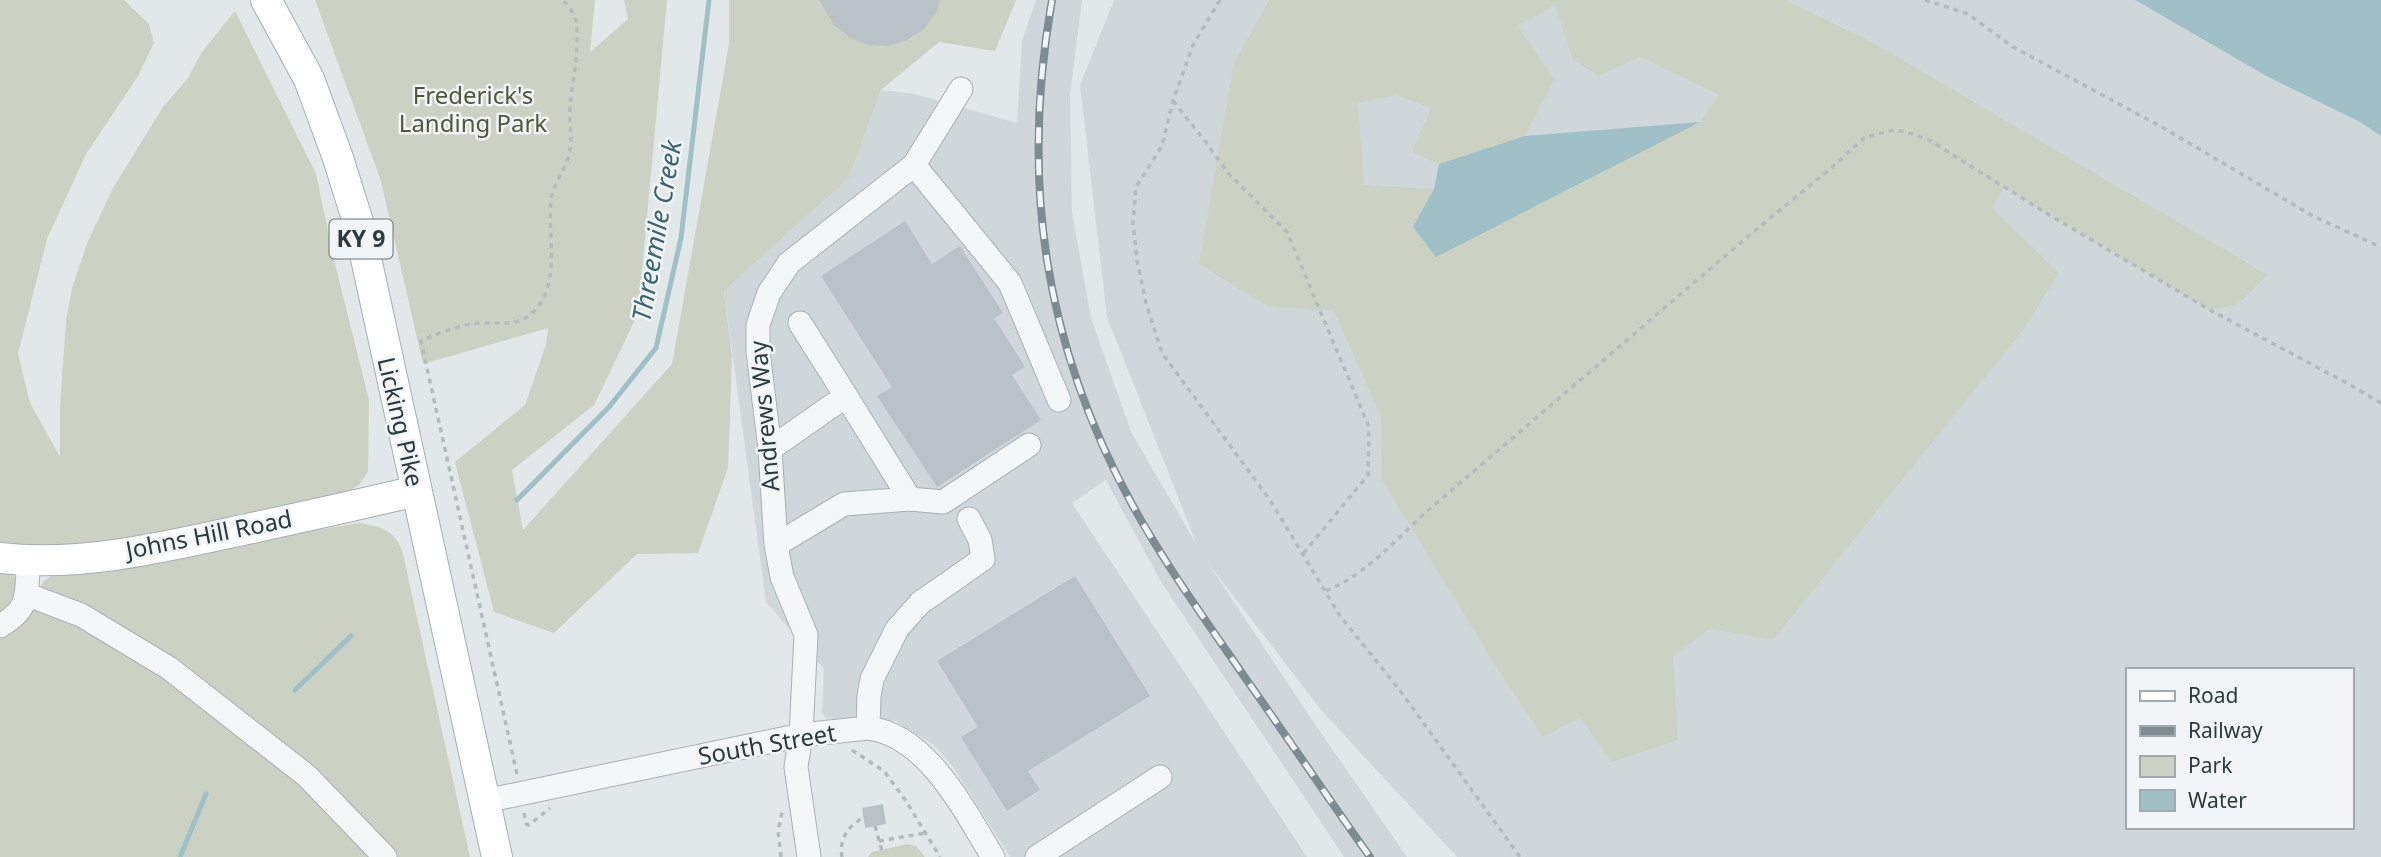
<svg xmlns="http://www.w3.org/2000/svg" width="2381" height="857" font-family="'Noto Sans',sans-serif">
  <rect width="100%" height="100%" fill="#e2e7e9"/>
  <path fill="#d0d7db" fill-rule="evenodd" d="M 1036,0 L 1082,0 L 1070,95 L 1072,212 L 1091,318 L 1132,434 L 1197,545 L 1107,317 L 1080,85 L 1114,0 L 2135,0 L 2268,77 L 2360,122 L 2381,136 L 2381,857 L 1457,857 L 1322,711 L 1208,563 L 1312,720 L 1407,857 L 1344,857 L 1161,582 L 1106,480 L 1072,503 L 1307,857 L 1010,857 L 953,767 L 933,744 L 895,721 L 826,718 L 822,713 L 824,669 L 766,602 L 724,291 L 849,178 L 881,90 L 914,94 L 1017,123 L 1022,41 ZM 2127,670 L 2351,670 L 2351,827 L 2127,827 Z"/>
  <path fill="#ccd2c3" fill-rule="evenodd" d="M 0,0 L 124,0 L 149,24 L 154,43 L 138,76 L 86,154 L 47,239 L 18,353 L 30,403 L 60,457 L 60,406 L 66,321 L 72,288 L 88,241 L 113,188 L 163,107 L 188,78 L 202,52 L 235,11 L 316,174 L 334,260 L 369,400 L 368,472 L 359,485 L 341,496 L 136,542 L 63,549 L 0,546 Z
    M 315,0 L 595,0 L 590,52 L 628,19 L 624,0 L 667,0 L 638,314 L 594,405 L 512,470 L 523,530 L 672,364 L 729,44 L 729,0 L 1016,0 L 995,51 L 939,42 L 881,90 L 849,178 L 724,291 L 732,357 L 728,468 L 698,553 L 637,554 L 554,633 L 494,612 L 455,462 L 525,405 L 546,345 L 548,328 L 423,364 L 381,181 Z
    M 1269,0 L 1786,0 L 1877,45 L 2268,275 L 2237,305 L 2210,310 L 2004,187 L 1992,208 L 2059,273 L 2024,329 L 1773,640 L 1709,629 L 1673,657 L 1678,740 L 1612,762 L 1580,718 L 1543,737 L 1495,665 L 1382,480 L 1381,416 L 1334,311 L 1267,306 L 1199,264 L 1234,63 ZM 1555,5 L 1573,60 L 1599,76 L 1640,57 L 1719,95 L 1700,122 L 1413,227 L 1434,189 L 1364,185 L 1358,103 L 1396,95 L 1431,108 L 1412,152 L 1439,164 L 1525,136 L 1554,79 L 1518,26 Z
    M 360,523 C 381,527 393,529 402,550 L 470,857 L 0,857 L 0,636 C 31,624 26,607 42,584 C 45,578 54,575 60,571 Z
    M 0,571 L 12,574 L 20,583 L 21,600 L 0,617 Z
    M 907,844 L 916,846 L 925,857 L 868,857 L 872,852 Z"/>
  <path fill="#9fc0c7" d="M 2135,0 L 2381,0 L 2381,136 L 2360,122 L 2268,77 Z
    M 1700,122 L 1436,257 L 1413,227 L 1434,189 L 1439,164 L 1525,136 Z"/>
  <g fill="none" stroke-linecap="round" stroke-linejoin="round">
    <path stroke="#9fc0c7" stroke-width="5" d="M 517,500 L 609,407 L 656,348 L 681,238 L 709,0
      M 295,690 L 351,636
      M 180,857 L 206,794"/>
  </g>
  <path fill="#b9c2c6" d="M 819,0 L 940,0 L 937,11 L 924,29 L 907,40 L 888,46 L 868,45 L 850,38 L 834,25 Z
    M 905,221 L 932,264 L 960,246 L 1003,313 L 994,318 L 1025,367 L 1012,375 L 1041,420 L 937,487 L 877,396 L 892,387 L 821,276 Z
    M 1075,576 L 1150,696 L 1028,771 L 1040,790 L 1007,811 L 961,737 L 978,727 L 937,661 Z
    M 883,804 L 886,824 L 865,828 L 862,808 Z"/>
  <g fill="none" stroke-linecap="round" stroke-linejoin="round">
    <defs>
      <path id="minor" d="M 914,165 L 1010,283 L 1059,400
        M 800,323 L 846,396
        M 770,449 L 846,396 L 910,499 L 844,504 L 776,545
        M 910,499 L 943,502 L 1029,445
        M 28,595 L 81,615 L 169,668 L 307,776 L 385,857
        M 0,626 C 33,607 25,592 29,560
        M 868,728 L 869,696 L 872,679 L 897,629 L 920,603 L 983,559 L 980,540 L 969,519
        M 485,801 L 801,735 L 868,728 C 928,735 965,812 993,857
        M 809,857 L 796,767 L 801,735 L 806,635 L 782,577 L 776,545 L 770,449 L 758,352 L 758,325 L 769,293 L 789,263 L 914,165 L 961,89
        M 1037,857 L 1160,777"/>
      <path id="major" d="M 266,0 L 309,79 L 338,158 L 358,222 L 497,857
        M 0,558 C 80,567 161,548 238,531 C 298,518 357,505 416,491"/>
    </defs>
    <use href="#minor" stroke="#a7b0b3" stroke-width="25"/>
    <use href="#major" stroke="#a2afb4" stroke-width="32"/>
    <path stroke="#b4bbbd" stroke-width="3.5" stroke-dasharray="5 5" stroke-linecap="butt" d="M 1220,0 L 1193,45 L 1173,101 L 1162,146 L 1136,187 L 1133,223 L 1137,260 L 1146,303 L 1162,353 L 1270,500 L 1340,616 L 1399,689 L 1520,857
      M 1925,0 L 1968,14 L 2013,47 L 2160,126 L 2313,216 L 2381,247
      M 1173,101 L 1205,141 L 1228,173 L 1287,232 L 1369,427 L 1368,475 L 1303,554
      M 1326,591 C 1366,574 1394,542 1425,513 L 1752,233 L 1829,170 L 1865,137 L 1894,130 L 1906,132 L 1929,140 L 2046,213 L 2210,310 L 2345,382 L 2381,403
      M 852,750 L 884,771 L 906,801 L 940,857
      M 517,774 L 421,341 C 437,334 454,327 471,324 C 494,320 518,331 536,309 C 561,280 547,234 551,200 C 553,184 565,171 569,155 C 573,139 569,124 570,108 C 572,81 579,54 577,28 C 577,18 570,7 563,0
      M 524,813 L 526,824 L 529,825 L 550,808
      M 875,826 L 882,851
      M 879,841 L 926,833
      M 781,857 L 778,831 L 782,812
      M 842,857 C 839,839 848,826 863,818"/>
    <use href="#minor" stroke="#f4f7f8" stroke-width="23"/>
    <use href="#major" stroke="#fff" stroke-width="30"/>
    <defs>
      <path id="rail" d="M 1052,0 C 1020,181 1044,345 1133,506 C 1166,566 1207,622 1246,679 C 1288,738 1328,798 1370,857"/>
    </defs>
    <use href="#rail" stroke="#7c8c92" stroke-width="8"/>
    <use href="#rail" stroke="#f1f5f7" stroke-width="5" stroke-dasharray="16" stroke-linecap="butt"/>
  </g>
  <g text-anchor="middle" stroke-width="5" stroke-linejoin="round" paint-order="stroke">
    <rect fill="#f1f5f7" stroke="#667277" stroke-width="2" x="329.5" y="219.5" width="63" height="39" rx="5"/>
    <g font-size="23" font-weight="bold" fill="#2b3a40">
      <text x="361" y="247">KY 9</text>
    </g>
    <g font-size="24" fill="#4b5b39" stroke="#f1f5f7">
      <text x="473" y="104">Frederick's<tspan x="473" dy="28">Landing Park</tspan></text>
    </g>
    <g font-size="24" fill="#2b3a40" stroke="#f1f5f7">
      <text transform="translate(765 416) rotate(-95)" y="8">Andrews Way</text>
      <text transform="translate(400 422) rotate(77)" y="8">Licking Pike</text>
      <text transform="translate(209 535) rotate(-11)" y="8">Johns Hill Road</text>
      <text transform="translate(767 745) rotate(-10)" y="8">South Street</text>
    </g>
    <g font-size="26" font-style="italic" fill="#386571" stroke="#f1f5f7">
      <text transform="translate(657 231) rotate(-80)" y="9">Threemile Creek</text>
    </g>
  </g>
  <rect x="2126" y="668" width="228" height="161" fill="#f1f5f7" stroke="#a2aaae" stroke-width="2"/>
  <rect x="2140" y="691" width="35" height="10" fill="#ffffff" stroke="#a2aaae" stroke-width="2"/>
  <text x="2188" y="703" font-size="21" fill="#2b3a40">Road</text>
  <rect x="2140" y="726" width="35" height="10" fill="#7c8c92" stroke="#a2aaae" stroke-width="2"/>
  <text x="2188" y="738" font-size="21" fill="#2b3a40">Railway</text>
  <rect x="2140" y="756" width="35" height="21" fill="#ccd2c3" stroke="#a2aaae" stroke-width="2"/>
  <text x="2188" y="773" font-size="21" fill="#2b3a40">Park</text>
  <rect x="2140" y="790" width="35" height="21" fill="#9fc0c7" stroke="#a2aaae" stroke-width="2"/>
  <text x="2188" y="808" font-size="21" fill="#2b3a40">Water</text>
</svg>
